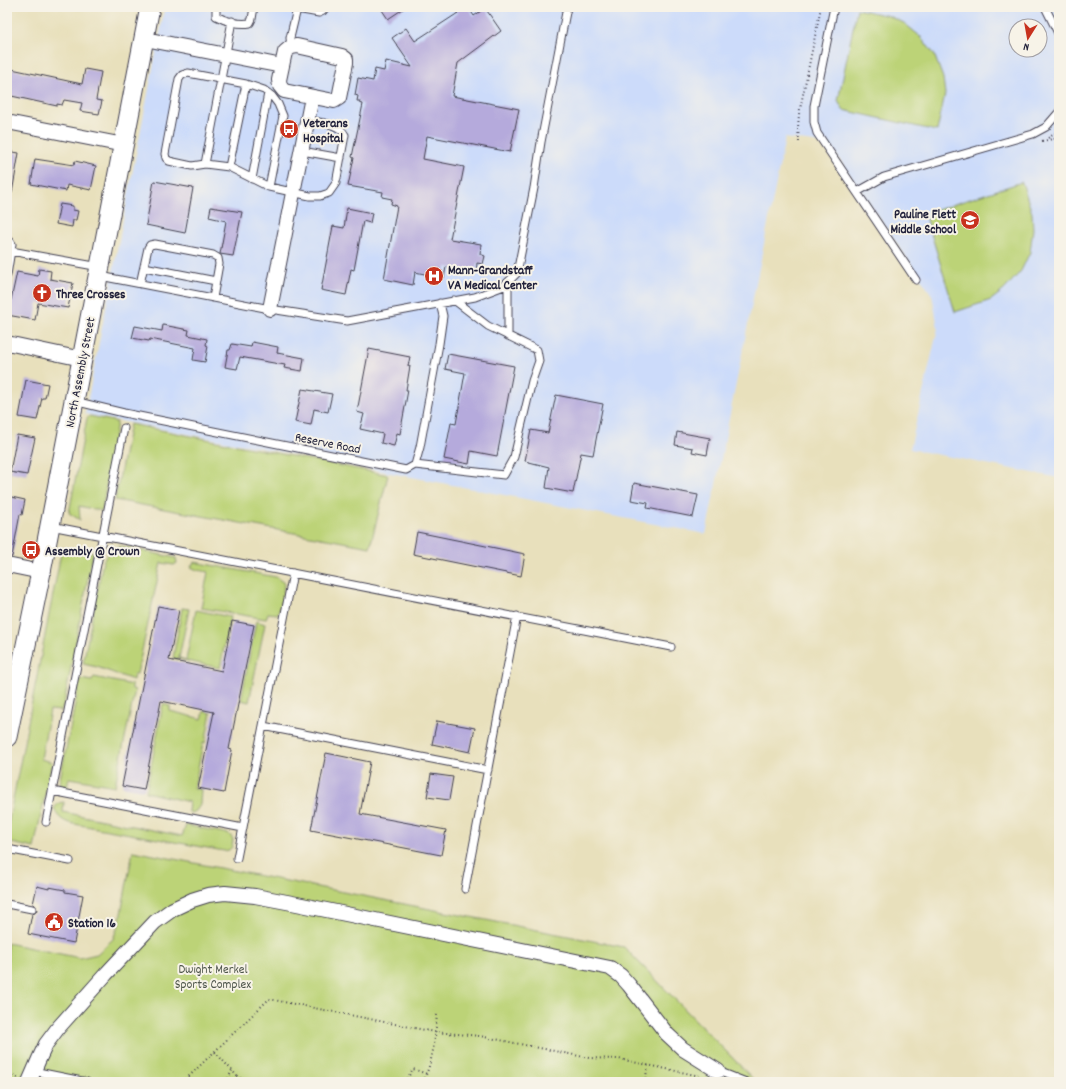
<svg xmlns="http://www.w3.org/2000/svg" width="1066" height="1089" font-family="Dekko,sans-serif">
  <rect width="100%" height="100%" fill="#f7f3e8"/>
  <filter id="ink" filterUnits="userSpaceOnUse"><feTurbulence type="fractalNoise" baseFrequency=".025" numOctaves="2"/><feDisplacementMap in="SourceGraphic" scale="8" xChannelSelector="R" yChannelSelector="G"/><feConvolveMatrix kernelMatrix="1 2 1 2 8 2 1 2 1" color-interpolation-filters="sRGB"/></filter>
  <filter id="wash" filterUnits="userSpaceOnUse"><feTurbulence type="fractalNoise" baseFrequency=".012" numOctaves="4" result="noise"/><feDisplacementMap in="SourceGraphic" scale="16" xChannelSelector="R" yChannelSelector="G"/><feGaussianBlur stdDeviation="0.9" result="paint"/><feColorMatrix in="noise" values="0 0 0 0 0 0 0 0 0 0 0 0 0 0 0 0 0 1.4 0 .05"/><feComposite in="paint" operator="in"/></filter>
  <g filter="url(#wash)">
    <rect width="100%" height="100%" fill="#e8e0bc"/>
    <path fill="#ccdbfa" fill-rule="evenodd" d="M 165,7 L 1059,7 L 1059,478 L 910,449 L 938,328 L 932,295 L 829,144 L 785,138 L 706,534 L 85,414 ZM 1016,26 L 1040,26 L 1040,50 L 1016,50 Z"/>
    <path fill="#bcd377" stroke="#6f7a59" d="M 857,9 L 889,16 L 904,23 L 921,37 L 934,54 L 943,78 L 945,94 L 937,131 L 843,110 L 838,101 Z
      M 1022,182 L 1032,213 L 1033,229 L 1030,252 L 1021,271 L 1004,290 L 991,300 L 955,312 L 927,220 L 933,211 Z
      M 90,416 L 117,422 L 102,511 L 79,506 L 80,520 L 69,513 L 87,418 Z
      M 130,424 L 388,475 L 370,547 L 115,500 Z
      M 121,546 L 176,558 L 177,563 L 174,565 L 161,563 L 137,674 L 134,674 L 133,680 L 97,667 L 83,664 L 103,561 L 110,550 Z
      M 62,548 L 93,552 L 64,704 L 61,711 L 50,710 L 41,759 L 52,762 L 34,848 L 7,842 L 7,830 Z
      M 194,562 L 276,577 L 284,583 L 283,597 L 278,614 L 268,613 L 266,619 L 201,608 L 208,572 L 197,570 L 191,567 Z
      M 182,608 L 189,609 L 179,658 L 186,660 L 196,610 L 230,617 L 220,668 L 173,658 Z
      M 256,621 L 265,624 L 249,702 L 241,700 Z
      M 94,677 L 132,685 L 132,689 L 135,690 L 115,786 L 69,778 L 67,788 L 61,786 L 60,779 L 80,679 L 92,681 Z
      M 163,704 L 170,706 L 170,711 L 202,719 L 204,711 L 211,713 L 205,743 L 203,743 L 194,789 L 201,789 L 200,805 L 196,811 L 191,813 L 188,811 L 189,802 L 146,792 Z
      M 64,802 L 63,812 L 182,836 L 186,825 L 229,834 L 233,839 L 232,847 L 229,850 L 224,851 L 69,823 C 61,820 57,816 54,808 L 59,803 Z
      M 133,851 L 624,947 L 756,1082 L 7,1082 L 7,943 L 80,958 L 97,954 L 113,939 L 119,924 Z"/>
    <g id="blocks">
      <path fill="#b5aadc" d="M 380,7 L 406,7 L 388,19 Z
        M 454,7 L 468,7 L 474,16 L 485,8 L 501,31 L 458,63 L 452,96 L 519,109 L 510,152 L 427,136 L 423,159 L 464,167 L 450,239 L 481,244 L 480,254 L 485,256 L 483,264 L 477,263 L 476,273 L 446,267 L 444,278 L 415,272 L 413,285 L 384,279 L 397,206 L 391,204 L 392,199 L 382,197 L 383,192 L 348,186 L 354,158 L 352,157 L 363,104 L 359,103 L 360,101 L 357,101 L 358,96 L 355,95 L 358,78 L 373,81 L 375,69 L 384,71 L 386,61 L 412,67 L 392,38 L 406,28 L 415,41 L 458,13 Z
        M 7,68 L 82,84 L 85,69 L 101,72 L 96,100 L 102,101 L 99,114 L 80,111 L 82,103 L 64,100 L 62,105 L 57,104 L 57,106 L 7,95 Z
        M 7,151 L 19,153 L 12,193 L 7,192 Z
        M 35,159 L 74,165 L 75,161 L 96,166 L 91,190 L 67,185 L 66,191 L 31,184 Z
        M 154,181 L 193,188 L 185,233 L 146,225 Z
        M 60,204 L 73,206 L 73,210 L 78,211 L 76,220 L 73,220 L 72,227 L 56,224 Z
        M 211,207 L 242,212 L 233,256 L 220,254 L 226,221 L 209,217 Z
        M 347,208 L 372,213 L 370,223 L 363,221 L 354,270 L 351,269 L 346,295 L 321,290 L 333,226 L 344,228 Z
        M 39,269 L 51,271 L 50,279 L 73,283 L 68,308 L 38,303 L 35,320 L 7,315 L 7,299 L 11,300 L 17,272 L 38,276 Z
        M 163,325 L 189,330 L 188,335 L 207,339 L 206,345 L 208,346 L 205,362 L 193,360 L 195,348 L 150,339 L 149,341 L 132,338 L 135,326 L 162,331 Z
        M 252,342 L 278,347 L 277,353 L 304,358 L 302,371 L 284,368 L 285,365 L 240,357 L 237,369 L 225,367 L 228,350 L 230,350 L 232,344 L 251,347 Z
        M 369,349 L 410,357 L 408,366 L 410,366 L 406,390 L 408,390 L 400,434 L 397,433 L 394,446 L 381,443 L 383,434 L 360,429 L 364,414 L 357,412 Z
        M 448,354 L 514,366 L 497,456 L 471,451 L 469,464 L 444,459 L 451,423 L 456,424 L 465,373 L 445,369 Z
        M 26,380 L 48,384 L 45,398 L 42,398 L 37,420 L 19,417 Z
        M 302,389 L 332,394 L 328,412 L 314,409 L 311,425 L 295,422 Z
        M 556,395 L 603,404 L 593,455 L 581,453 L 573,493 L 546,488 L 549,467 L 525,461 L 531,430 L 548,433 Z
        M 677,432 L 710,438 L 707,455 L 692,452 L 693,448 L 675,445 Z
        M 17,435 L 35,438 L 27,475 L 10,472 Z
        M 634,483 L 698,495 L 693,517 L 647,508 L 648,503 L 631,500 Z
        M 7,496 L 25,500 L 22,515 L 20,514 L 12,557 L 7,557 Z
        M 417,532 L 525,554 L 521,576 L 413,554 Z
        M 158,606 L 179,610 L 169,660 L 222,671 L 232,621 L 254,625 L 229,749 L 232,750 L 224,793 L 198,788 L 214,712 L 161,701 L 144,790 L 122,786 Z
        M 437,721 L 475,728 L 470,752 L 432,744 Z
        M 326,753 L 370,762 L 360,814 L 446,830 L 441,855 L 311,830 Z
        M 431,774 L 453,777 L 449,800 L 427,797 Z
        M 37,886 L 49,889 L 49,887 L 65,890 L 65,892 L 83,895 L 74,943 L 28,934 L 32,914 L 35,913 L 37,910 L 36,906 L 33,904 Z"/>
    </g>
  </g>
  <g filter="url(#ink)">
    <use href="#blocks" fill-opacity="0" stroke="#403e4e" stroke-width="1"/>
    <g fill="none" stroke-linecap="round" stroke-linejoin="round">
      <defs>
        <path id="service" d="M 216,7 L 216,16 C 225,21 239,25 250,23 L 252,19 L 254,7
          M 834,7 L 814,106 L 814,122 L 817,133 L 916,280
          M 1045,7 L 1059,35
          M 291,47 L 290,38 L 297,9 L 319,13 L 323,11 L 326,7
          M 188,73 L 246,84 L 229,167 L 205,164 L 192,166 L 169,161 L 166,158 L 165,154 L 179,79 L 182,75 Z
          M 246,84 L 264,90 L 272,96 L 278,104 L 283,116 L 269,187
          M 308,120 C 320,123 339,123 345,135 L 337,178
          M 302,151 L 341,158
          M 205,164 L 232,21
          M 229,167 L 269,187 L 310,196 L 320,196 L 329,193 L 336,183
          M 252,179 L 268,93
          M 857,192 L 884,177 L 1033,134 L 1046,127 L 1059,112
          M 7,241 L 10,241 L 12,244 L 7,275
          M 11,251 L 100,267
          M 144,267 L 216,281
          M 100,276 L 270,309 L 347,321 L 475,297 L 504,286 L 517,273 L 534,188 L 541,142 L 567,7
          M 508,283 L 508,336
          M 140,284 L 148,248 L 150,245 L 155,244 L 213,255 L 218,258 L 219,264 L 213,298
          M 74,401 L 124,413 L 406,470 L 415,465 L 420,447 L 439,344 L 443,316 L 440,303
          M 415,465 L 504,475 L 514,457 L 532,381 L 539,361 L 537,350 L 488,326 L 454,300
          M 51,526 L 671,647
          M 263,726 L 488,770
          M 52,791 L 243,828
          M 46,822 L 124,428
          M 7,849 L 70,861
          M 237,858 L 293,573
          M 465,889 L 517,616
          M 7,904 L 32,909
          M 33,1071 L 87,1082
          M 718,1071 L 746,1082"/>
        <path id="minor" d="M 145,39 L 282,66
          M 297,46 L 342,56 L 346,59 L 346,63 L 339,98 L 334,101 L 284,91 L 280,86 L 279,80 L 285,52 L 291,47 Z
          M 7,122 L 124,145
          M 270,309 L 312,97
          M 7,343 L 82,359
          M 7,565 L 41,572
          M 29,1082 L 39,1059 L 46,1044 L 58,1028 L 106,974 L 155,922 L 173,909 L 192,900 L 208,895 L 225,893 L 255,896 L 292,903 L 610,968 L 621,976 L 629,985 L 667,1034 L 683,1049 L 718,1071"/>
        <path id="secondary" d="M 7,737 L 41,572 L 150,7"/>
      </defs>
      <use href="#service" stroke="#403e4e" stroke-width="9"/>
      <use href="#minor" stroke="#403e4e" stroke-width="16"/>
      <use href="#secondary" stroke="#403e4e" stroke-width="21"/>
      <path stroke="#403e4e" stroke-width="2" stroke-dasharray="1 3" stroke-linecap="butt" d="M 1048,138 L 1059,131
        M 1042,141 L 1059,138
        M 799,142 L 798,128 L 799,114 L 821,7
        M 215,1052 L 237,1076 L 246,1082
        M 7,1071 L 18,1078
        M 183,1082 L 269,999 L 435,1032 L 480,1036 L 589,1058 L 619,1059 L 700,1076
        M 226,1082 L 232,1071
        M 405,1082 L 413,1069 L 427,1074
        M 423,1082 C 434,1057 435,1040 437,1013
        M 645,1082 L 648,1065"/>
      <use href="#service" stroke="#fff" stroke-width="7"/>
      <use href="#minor" stroke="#fff" stroke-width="14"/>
      <use href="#secondary" stroke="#fff" stroke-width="19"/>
    </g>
  </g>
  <defs>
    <symbol id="bus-disc" viewBox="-11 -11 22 22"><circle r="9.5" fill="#c8321e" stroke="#f7f3e8"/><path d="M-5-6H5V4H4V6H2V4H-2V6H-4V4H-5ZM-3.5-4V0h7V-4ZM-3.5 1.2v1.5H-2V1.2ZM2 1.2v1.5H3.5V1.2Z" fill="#fff"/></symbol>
    <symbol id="school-disc" viewBox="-11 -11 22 22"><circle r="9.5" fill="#c8321e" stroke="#f7f3e8"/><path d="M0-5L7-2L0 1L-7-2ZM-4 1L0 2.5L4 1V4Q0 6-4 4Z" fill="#fff"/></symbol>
    <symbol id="hospital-disc" viewBox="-11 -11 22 22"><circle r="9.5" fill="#c8321e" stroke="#f7f3e8"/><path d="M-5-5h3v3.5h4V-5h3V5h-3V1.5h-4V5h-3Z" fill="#fff"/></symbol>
    <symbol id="church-disc" viewBox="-11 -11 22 22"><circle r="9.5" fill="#c8321e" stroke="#f7f3e8"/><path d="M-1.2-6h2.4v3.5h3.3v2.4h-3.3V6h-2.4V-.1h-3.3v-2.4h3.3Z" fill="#fff"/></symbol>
    <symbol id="civic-disc" viewBox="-11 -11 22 22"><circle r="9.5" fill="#c8321e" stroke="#f7f3e8"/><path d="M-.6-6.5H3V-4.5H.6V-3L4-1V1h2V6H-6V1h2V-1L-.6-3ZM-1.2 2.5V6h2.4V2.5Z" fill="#fff"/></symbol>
  </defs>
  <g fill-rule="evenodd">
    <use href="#bus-disc" x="278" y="118" width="22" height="22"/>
    <use href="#school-disc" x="959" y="209" width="22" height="22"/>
    <use href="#hospital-disc" x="423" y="265" width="22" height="22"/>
    <use href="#church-disc" x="31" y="282" width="22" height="22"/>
    <use href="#bus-disc" x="20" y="539" width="22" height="22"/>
    <use href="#civic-disc" x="43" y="911" width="22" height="22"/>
  </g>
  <g text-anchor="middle" stroke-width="4" stroke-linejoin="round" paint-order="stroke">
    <g font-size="13" font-weight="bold" fill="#22223b" stroke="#f7f3e8" text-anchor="start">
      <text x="303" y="127">Veterans<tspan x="303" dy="15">Hospital</tspan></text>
      <text x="956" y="218" text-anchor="end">Pauline Flett<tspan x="956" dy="15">Middle School</tspan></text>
      <text x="448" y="274">Mann-Grandstaff<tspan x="448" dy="15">VA Medical Center</tspan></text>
      <text x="56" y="298">Three Crosses</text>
      <text x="45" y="555">Assembly @ Crown</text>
      <text x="68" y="927">Station 16</text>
    </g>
    <g font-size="13" fill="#22223b" stroke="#f7f3e8">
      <text transform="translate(79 372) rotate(-79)" y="5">North Assembly Street</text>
      <text transform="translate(328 442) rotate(11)" y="5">Reserve Road</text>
    </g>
    <g font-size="13" fill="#50574d" stroke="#f7f3e8">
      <text x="213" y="973">Dwight Merkel<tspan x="213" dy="15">Sports Complex</tspan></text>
    </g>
  </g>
  <rect width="1066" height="1089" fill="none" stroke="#f7f3e8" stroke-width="24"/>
  <g transform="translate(1028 38) rotate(191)"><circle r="19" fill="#f7f3e8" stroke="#a29fa3"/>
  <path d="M0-3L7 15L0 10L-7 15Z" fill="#c8321e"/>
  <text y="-6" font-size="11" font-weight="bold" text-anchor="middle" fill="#22223b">N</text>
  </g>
</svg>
